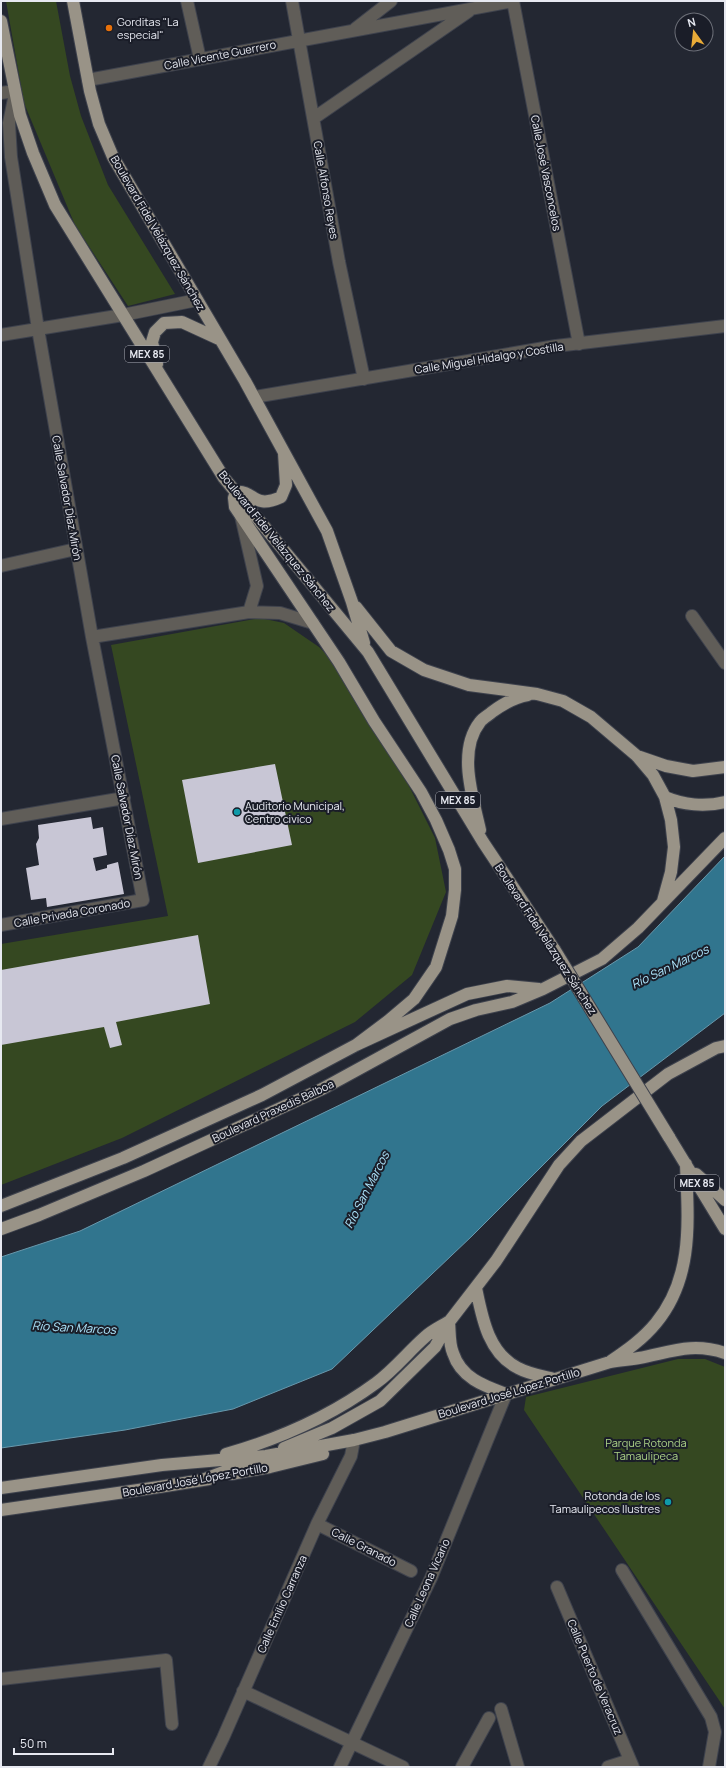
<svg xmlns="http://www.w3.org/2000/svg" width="726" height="1768" font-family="Manrope,sans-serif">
  <rect width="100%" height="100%" fill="#232732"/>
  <path fill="#354821" d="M 6,1 L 56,1 L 70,76 L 81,116 L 108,185 L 175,294 L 128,306 L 75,225 L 24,103 Z
    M 260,618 L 284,623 L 319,647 L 335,663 L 394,756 L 435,838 L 446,892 L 412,975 L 355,1022 L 122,1138 L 1,1185 L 1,944 L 168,916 L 111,645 Z
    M 678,1359 L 705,1359 L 725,1367 L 725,1709 L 524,1410 L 526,1397 Z"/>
  <path fill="#31758e" stroke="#6898ac" d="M 725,856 L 725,1013 L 602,1106 L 472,1236 L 332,1369 L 233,1409 L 125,1430 L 1,1448 L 1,1257 L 80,1231 L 550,1003 L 638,947 Z"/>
  <path fill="#c8c6d5" d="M 275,764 L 292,845 L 198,863 L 182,780 Z
    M 91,817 L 93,829 L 103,827 L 107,855 L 93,858 L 96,871 L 107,868 L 107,865 L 118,862 L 124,894 L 47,907 L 46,898 L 31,900 L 26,868 L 39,865 L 36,844 L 39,838 L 38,825 Z
    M 198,935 L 210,1004 L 116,1022 L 122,1045 L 110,1048 L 104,1027 L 1,1045 L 1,970 Z"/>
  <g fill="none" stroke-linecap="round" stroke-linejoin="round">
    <defs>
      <path id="minor" d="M 187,1 L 200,59
        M 292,1 L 339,262 L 364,379
        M 513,1 L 579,344
        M 355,29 L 391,1
        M 88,80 L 513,1
        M 1,93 L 15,91
        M 314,118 L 469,11
        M 1,335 L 123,315 L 197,300
        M 254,397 L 556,346 L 725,326
        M 241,516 L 257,586 L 249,612
        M 1,566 L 76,549
        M 692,616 L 725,663
        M 92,637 L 249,612 L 280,613 L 313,623
        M 1,819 L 124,798
        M 1,925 L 143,900 L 92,637 L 38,329 L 11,157 L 9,123 L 15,94
        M 317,1524 L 411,1571
        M 622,1570 L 711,1717 L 715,1732 L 709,1767
        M 557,1587 L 633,1767
        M 1,1679 L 166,1660 L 172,1724
        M 243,1691 L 403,1767
        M 501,1709 L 518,1767
        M 209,1767 L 223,1738 L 317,1524 L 351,1456 L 354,1440
        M 340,1767 L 431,1578 L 506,1394
        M 462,1767 L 489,1718
        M 608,1767 L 630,1760"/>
      <path id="major" d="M 73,1 L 90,91 L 99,124 L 113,157 L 245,381 L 327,531 L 352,602 L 364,643
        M 1,21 L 20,115 L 33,153 L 55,205 L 224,478 L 368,652 L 483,842 L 554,949
        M 157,364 L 152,342 L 155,332 L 164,323 L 182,322 L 219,339
        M 284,453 L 286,485 L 281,497 C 253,510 255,490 236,492 L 234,498 L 235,507 L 339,662 L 374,721 L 421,792 L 436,820 L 449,850 L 455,869 L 455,890 L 452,916 L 436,967 L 414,999 L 388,1021 L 356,1045
        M 356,607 L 391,651 L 424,670 L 469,685 L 537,694 L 563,701 L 591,717 L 637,756 L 653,775 L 665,797 L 671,820 L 674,847 L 671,872 L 663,901
        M 637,756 L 666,766 L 693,771 L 725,767
        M 665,797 C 683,805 705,807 725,802
        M 480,830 C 473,798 457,751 480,722 C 483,718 489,715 492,712 C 503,704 515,697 528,695
        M 669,1137 L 725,1229
        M 696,1174 L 725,1200
        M 1,1206 L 123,1158 L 262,1095 L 356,1045 L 467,994 L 507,986 L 539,989
        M 1,1229 L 39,1215 L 144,1171 L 322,1089 L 450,1019 L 476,1010 L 512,1002 L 543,989 L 602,959 L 638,928 L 725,838
        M 476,1288 C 482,1317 488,1353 518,1368 C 529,1374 542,1376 554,1379
        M 449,1322 C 450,1332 449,1344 453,1353 C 461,1378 484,1386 506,1394
        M 611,1361 C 627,1350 643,1339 656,1323 C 694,1277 688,1220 686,1164
        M 284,1448 L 332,1428 L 380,1401 L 435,1347 L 449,1322 L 496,1261 L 559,1165 L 581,1141 L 668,1074 L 716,1048 L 725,1046
        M 226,1454 C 279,1439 331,1416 376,1383 C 394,1370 408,1352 425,1337 C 431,1331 440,1327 448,1322
        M 231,1474 L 270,1467 L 323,1454
        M 202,1480 L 252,1461
        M 1,1488 L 162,1465 L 266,1456 L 354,1440 L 385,1432 L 610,1362 C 620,1360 629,1360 639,1358 C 671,1352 692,1342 725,1353
        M 1,1510 L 159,1487 L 209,1479"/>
    </defs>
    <use href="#minor" stroke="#3e424d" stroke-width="14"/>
    <use href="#major" stroke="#3e424d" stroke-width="14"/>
    <use href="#minor" stroke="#605d58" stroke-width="12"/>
    <use href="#major" stroke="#999387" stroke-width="12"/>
    <defs>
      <path id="major-bridge" d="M 554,949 L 669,1137"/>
    </defs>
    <use href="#major-bridge" stroke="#3e424d" stroke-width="14" stroke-linecap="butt"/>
    <use href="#major-bridge" stroke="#999387" stroke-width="12"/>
  </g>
  <circle fill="#e8710a" stroke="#1a1d28" stroke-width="1.5" cx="109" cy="28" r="4"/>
  <g fill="#0f9aa8" stroke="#1a1d28" stroke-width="1.5">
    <circle cx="237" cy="812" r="4"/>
    <circle cx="668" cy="1502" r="4"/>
  </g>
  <g text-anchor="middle" stroke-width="4" stroke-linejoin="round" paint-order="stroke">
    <g fill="#1a1d28" stroke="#aaacb5" stroke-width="1">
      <rect x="125" y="346" width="44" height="16" rx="3"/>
      <rect x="436" y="792" width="44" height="16" rx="3"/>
      <rect x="675" y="1175" width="44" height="16" rx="3"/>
    </g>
    <g font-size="10" font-weight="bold" fill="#e7e9f1">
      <text x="147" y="358">MEX 85</text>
      <text x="458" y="804">MEX 85</text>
      <text x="697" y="1187">MEX 85</text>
    </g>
    <g font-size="11" fill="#e7e9f1" stroke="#1a1d28" text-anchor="start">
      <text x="117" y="26">Gorditas "La<tspan x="117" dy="13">especial"</tspan></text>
      <text x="245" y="810">Auditorio Municipal,<tspan x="245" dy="13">Centro civico</tspan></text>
      <text x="660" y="1500" text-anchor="end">Rotonda de los<tspan x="660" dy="13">Tamaulipecos Ilustres</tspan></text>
    </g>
    <g font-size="11" fill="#e7e9f1" stroke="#1a1d28">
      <text transform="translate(220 55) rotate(-11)" y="4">Calle Vicente Guerrero</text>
      <text transform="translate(546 173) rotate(79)" y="4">Calle José Vasconcelos</text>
      <text transform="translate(326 190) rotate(80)" y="4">Calle Alfonso Reyes</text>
      <text transform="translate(158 233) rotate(60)" y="4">Boulevard Fidel Velázquez Sánchez</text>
      <text transform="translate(489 358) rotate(-9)" y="4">Calle Miguel Hidalgo y Costilla</text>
      <text transform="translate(67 498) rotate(80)" y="4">Calle Salvador Díaz Mirón</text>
      <text transform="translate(277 541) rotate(51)" y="4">Boulevard Fidel Velázquez Sánchez</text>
      <text transform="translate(127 817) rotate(79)" y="4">Calle Salvador Díaz Mirón</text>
      <text transform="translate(72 913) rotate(-10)" y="4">Calle Privada Coronado</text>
      <text transform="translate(546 939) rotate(57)" y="4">Boulevard Fidel Velázquez Sánchez</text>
      <text transform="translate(273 1111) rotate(-25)" y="4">Boulevard Praxedis Balboa</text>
      <text transform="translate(509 1393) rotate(-17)" y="4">Boulevard José López Portillo</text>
      <text transform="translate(195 1480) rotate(-10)" y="4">Boulevard José López Portillo</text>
      <text transform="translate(364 1547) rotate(27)" y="4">Calle Granado</text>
      <text transform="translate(427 1583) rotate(-66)" y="4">Calle Leona Vicario</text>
      <text transform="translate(282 1604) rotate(-66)" y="4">Calle Emilio Carranza</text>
      <text transform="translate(595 1677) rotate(67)" y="4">Calle Puerto de Veracruz</text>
    </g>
    <g font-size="11" fill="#acd287" stroke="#1a1d28">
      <text x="646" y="1447">Parque Rotonda<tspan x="646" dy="13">Tamaulipeca</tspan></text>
    </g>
    <g font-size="12" font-style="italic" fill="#ade5fc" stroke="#1a1d28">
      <text transform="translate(670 967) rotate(-26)" y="4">Río San Marcos</text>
      <text transform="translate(367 1190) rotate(-63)" y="4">Río San Marcos</text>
      <text transform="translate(74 1328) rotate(3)" y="4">Río San Marcos</text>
    </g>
  </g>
  <rect width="726" height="1768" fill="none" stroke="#e7e9f1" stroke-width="4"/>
  <g transform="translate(694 32) rotate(345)"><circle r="19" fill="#1a1d28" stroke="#6c6f78"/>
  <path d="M0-3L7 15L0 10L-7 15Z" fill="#e9ab38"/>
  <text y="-6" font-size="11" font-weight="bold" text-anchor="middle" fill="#e7e9f1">N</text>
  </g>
  <path d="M14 1748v6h99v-6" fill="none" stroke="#e7e9f1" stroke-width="2"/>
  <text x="20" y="1748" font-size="12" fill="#e7e9f1" stroke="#1a1d28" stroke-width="3" paint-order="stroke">50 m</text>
</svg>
